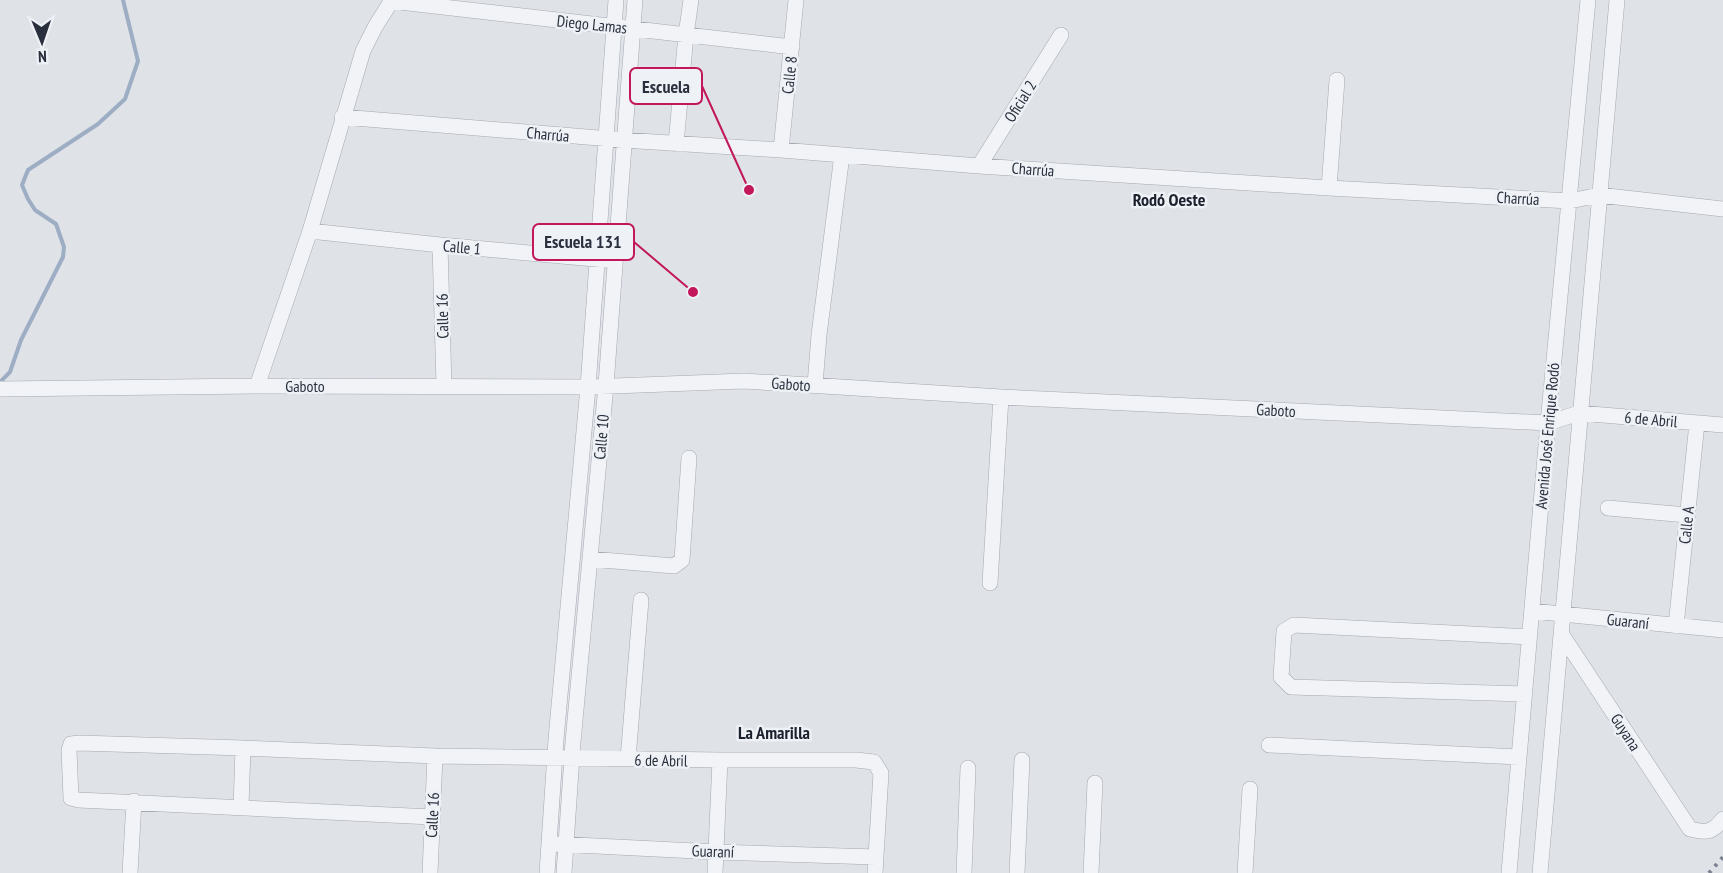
<svg xmlns="http://www.w3.org/2000/svg" width="1723" height="873" font-family="'PT Sans Narrow',sans-serif">
  <rect width="100%" height="100%" fill="#dfe2e7"/>
  <g fill="none" stroke-linecap="round" stroke-linejoin="round">
    <path stroke="#9daec4" stroke-width="4" d="M 1,381 L 10,372 L 21,340 L 63,257 L 64,247 L 56,224 L 35,210 L 28,199 L 22,185 L 28,170 L 98,124 L 125,99 L 138,61 L 123,0"/>
    <defs>
      <path id="minor" d="M 391,1 L 792,47
        M 342,117 L 623,140 L 781,150 L 979,166 L 1329,188 L 1570,201 L 1599,195 L 1723,209
        M 676,144 L 686,35 L 691,0
        M 781,150 L 796,0
        M 979,166 L 1061,35
        M 1329,188 L 1337,80
        M 310,231 L 440,245 L 606,260
        M 440,245 L 444,386
        M 815,385 L 819,335 L 842,155
        M 257,386 L 310,231 L 363,51 L 375,27 L 392,0
        M 0,389 L 257,386 L 588,387 L 744,381 L 1001,397 L 1548,423 L 1579,413 L 1723,425
        M 1608,508 L 1687,515
        M 590,559 L 674,566 L 682,560 L 689,458
        M 990,583 L 1001,397
        M 1532,611 L 1723,630
        M 1676,626 L 1697,423
        M 1562,635 L 1690,829 C 1706,833 1712,833 1723,819
        M 1525,694 L 1291,687 L 1281,677 L 1284,631 L 1294,625 L 1529,637
        M 1269,745 L 1519,757
        M 628,759 L 641,600
        M 241,807 L 243,748
        M 432,817 L 79,800 L 71,798 L 69,750 L 71,744 L 79,743 L 243,748 L 435,756 L 720,760 L 856,760 L 874,762 L 881,773 L 875,873
        M 556,844 L 716,852 L 876,857
        M 130,873 L 134,801
        M 430,873 L 435,756
        M 547,873 L 556,739 L 588,387 L 616,0
        M 564,873 L 573,742 L 606,385 L 635,0
        M 715,873 L 720,760
        M 964,873 L 968,768
        M 1017,873 L 1022,760
        M 1091,873 L 1095,783
        M 1245,873 L 1250,789
        M 1509,873 L 1548,423 L 1588,0
        M 1540,873 C 1567,582 1590,291 1617,0"/>
    </defs>
    <use href="#minor" stroke="#a5a9b1" stroke-width="16"/>
    <use href="#minor" stroke="#f1f3f6" stroke-width="15"/>
    <path stroke="#7a818f" stroke-width="4" stroke-dasharray="3 6" stroke-linecap="butt" d="M 1709,873 L 1723,857"/>
  </g>
  <g text-anchor="middle" stroke-width="5" stroke-linejoin="round" paint-order="stroke">
    <g font-size="16" fill="#292f3d" stroke="#eef1f5">
      <text transform="translate(592 24) rotate(6)" y="6">Diego Lamas</text>
      <text transform="translate(789 75) rotate(-84)" y="6">Calle 8</text>
      <text transform="translate(1020 101) rotate(-58)" y="6">Oficial 2</text>
      <text transform="translate(548 134) rotate(5)" y="6">Charrúa</text>
      <text transform="translate(1033 169) rotate(4)" y="6">Charrúa</text>
      <text transform="translate(1518 198) rotate(3)" y="6">Charrúa</text>
      <text transform="translate(462 247) rotate(5)" y="6">Calle 1</text>
      <text transform="translate(442 316) rotate(-91)" y="6">Calle 16</text>
      <text transform="translate(791 384) rotate(4)" y="6">Gaboto</text>
      <text x="305" y="392">Gaboto</text>
      <text transform="translate(1276 410) rotate(3)" y="6">Gaboto</text>
      <text transform="translate(1651 419) rotate(5)" y="6">6 de Abril</text>
      <text transform="translate(1547 436) rotate(-85)" y="6">Avenida José Enrique Rodó</text>
      <text transform="translate(601 437) rotate(-85)" y="6">Calle 10</text>
      <text transform="translate(1686 525) rotate(-84)" y="6">Calle A</text>
      <text transform="translate(1628 621) rotate(6)" y="6">Guaraní</text>
      <text transform="translate(1626 732) rotate(57)" y="6">Guyana</text>
      <text transform="translate(661 760) rotate(1)" y="6">6 de Abril</text>
      <text transform="translate(432 815) rotate(-87)" y="6">Calle 16</text>
      <text transform="translate(713 851) rotate(2)" y="6">Guaraní</text>
    </g>
    <g font-size="18" font-weight="bold" fill="#1b202d" stroke="#eef1f5">
      <text x="1169" y="206">Rodó Oeste</text>
      <text x="774" y="739">La Amarilla</text>
    </g>
  </g>
  <path fill="none" stroke="#c2185b" stroke-width="2" d="M749 190L702 86M693 292L634 242"/>
  <g fill="#c2185b" stroke="#eef1f5" stroke-width="2">
    <circle cx="749" cy="190" r="6"/>
    <circle cx="693" cy="292" r="6"/>
  </g>
  <g fill="#eef1f5" stroke="#c2185b" stroke-width="2">
    <rect x="630" y="68" width="72" height="36" rx="6"/>
    <rect x="533" y="224" width="101" height="36" rx="6"/>
  </g>
  <g font-size="18" text-anchor="middle" font-weight="bold" fill="#292f3d">
    <text x="666" y="93">Escuela</text>
    <text x="583" y="248">Escuela 131</text>
  </g>
  <g transform="translate(42 42) rotate(178)" stroke="#eef1f5" stroke-width="4.5" paint-order="stroke">
  <path d="M0-4.5L10 22L0 15L-10 22Z" fill="#292f3d"/>
  <text y="-9" font-size="16" font-weight="bold" text-anchor="middle" fill="#292f3d">N</text>
  </g>
</svg>
